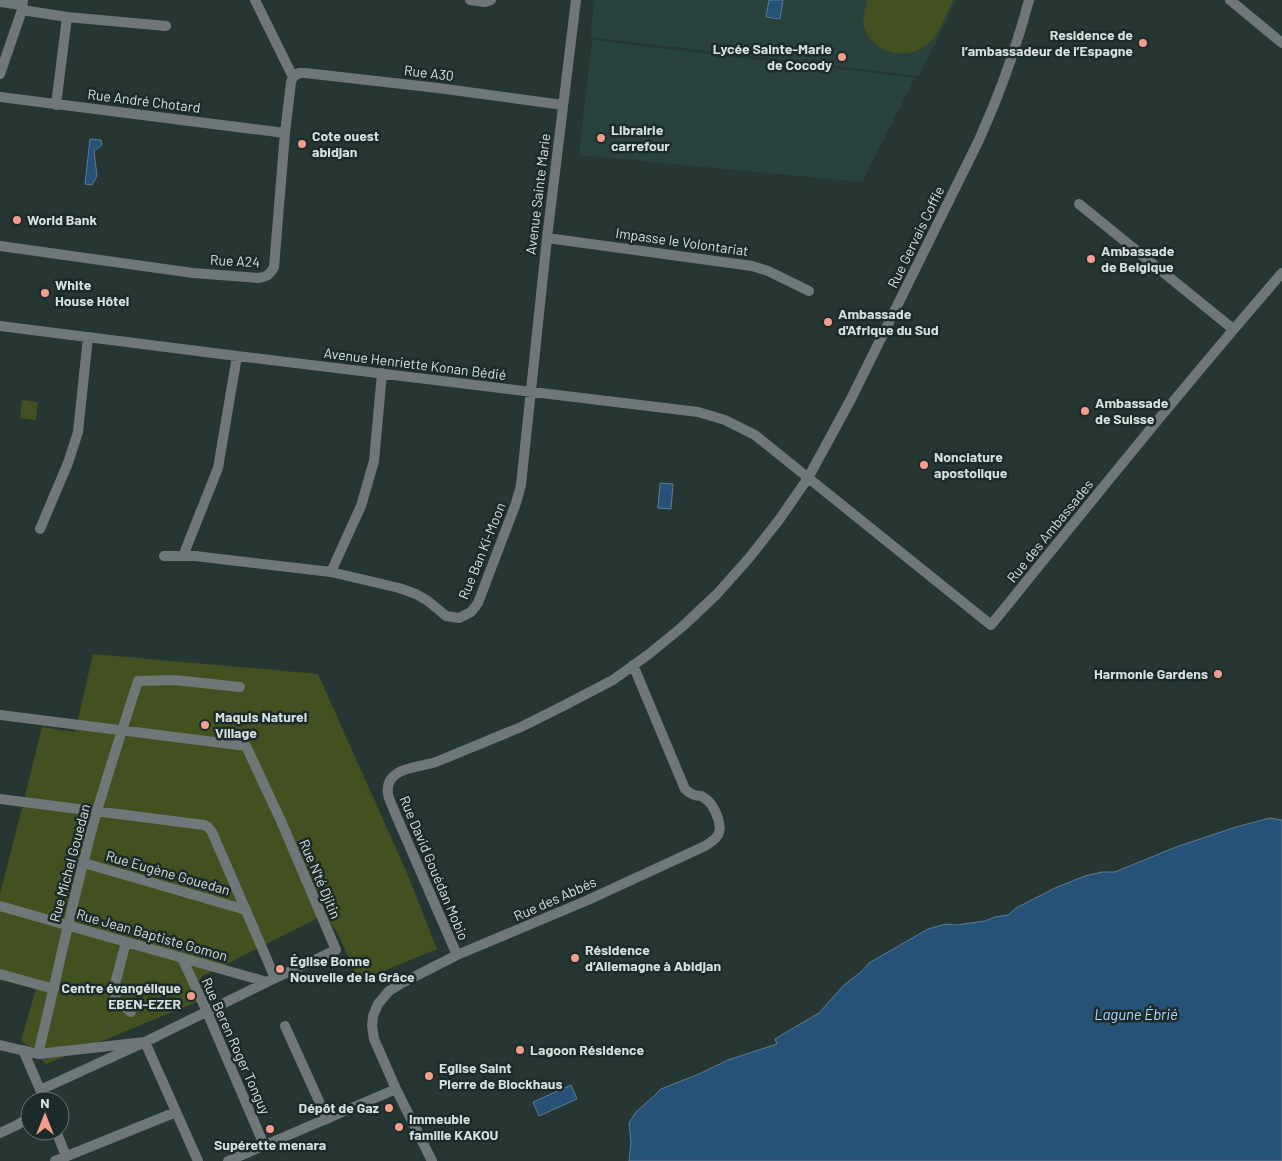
<svg xmlns="http://www.w3.org/2000/svg" width="1282" height="1161" font-family="Barlow,sans-serif">
  <rect width="100%" height="100%" fill="#263633"/>
  <path fill="#2a423e" d="M 595,0 L 957,0 L 919,76 L 590,37 Z
    M 592,40 L 915,78 L 862,182 L 579,155 Z"/>
  <path fill="#42511f" d="M 867,0 L 953,0 C 946,14 939,37 925,46 C 904,61 872,53 864,27 C 862,19 865,8 867,0 Z
    M 22,400 L 38,402 L 36,420 L 20,418 Z
    M 93,654 L 318,674 L 407,873 L 437,949 L 359,981 L 338,934 L 324,915 L 201,977 L 209,997 L 46,1064 L 21,1040 L 36,989 L 0,980 L 0,894 L 21,812 L 42,727 L 75,732 Z"/>
  <path fill="#255276" stroke="#5a7d95" d="M 769,0 L 783,0 L 780,19 L 766,17 Z
    M 90,139 L 101,140 L 102,145 L 94,151 L 97,176 L 92,185 L 85,184 Z
    M 660,483 L 673,484 L 671,509 L 658,508 Z
    M 1270,818 L 1282,820 L 1282,1161 L 629,1161 L 631,1142 L 629,1123 L 636,1112 L 654,1096 L 661,1089 L 699,1074 L 728,1060 L 777,1044 L 775,1039 L 819,1013 L 844,985 L 862,971 L 869,963 L 928,929 L 946,924 L 957,925 L 985,921 L 995,917 L 1008,915 L 1016,908 L 1055,888 L 1085,876 L 1102,872 L 1115,872 L 1176,847 L 1236,827 Z
    M 571,1085 L 577,1099 L 539,1116 L 533,1102 Z"/>
  <g fill="none" stroke-linecap="round" stroke-linejoin="round">
    <path stroke="#707779" stroke-width="10" d="M 255,0 L 293,77
      M 470,0 L 485,2 L 491,0
      M 1230,0 L 1282,43
      M 0,2 L 22,5
      M 22,10 L 67,17 L 166,26
      M 293,77 L 299,73 L 305,73 L 438,88 L 563,105
      M 0,97 L 285,133
      M 56,105 L 67,17
      M 1079,204 L 1233,329
      M 547,238 L 752,266 L 768,271 L 809,291
      M 0,246 L 193,273 L 258,278 C 266,277 270,275 274,267 L 285,133 L 291,82 L 293,77
      M 0,326 L 237,356 L 698,412 L 725,420 L 755,435 L 991,625 C 1087,507 1182,388 1282,273
      M 40,529 L 68,463 L 78,432 L 88,337
      M 164,556 L 195,556 L 331,572 L 399,588 L 416,594 L 428,601 L 446,616 L 459,618 L 471,612 L 478,603 L 516,503 L 521,485 L 547,238 L 576,0
      M 183,556 L 218,468 L 237,356
      M 331,572 L 361,506 L 374,461 L 382,373
      M 0,715 L 246,746 L 281,821 L 336,950 L 267,982 L 145,1042 L 40,1090
      M 0,799 L 204,825 L 208,827 L 212,832 L 275,978
      M 84,863 L 246,910
      M 0,906 L 267,982
      M 126,942 L 114,988 L 116,1000 L 131,1012
      M 457,955 L 395,813 C 393,807 389,800 388,794 C 384,767 418,768 436,762 L 521,727 L 565,705 L 613,680 L 649,654 L 682,627 L 717,594 L 749,558 L 779,520 L 808,478 L 851,399 L 978,142 C 999,96 1016,49 1029,0
      M 182,958 L 207,1012 L 264,1145
      M 0,974 L 54,989
      M 285,1026 L 327,1119
      M 0,1045 L 38,1054 L 145,1042 L 198,1161
      M 23,1050 L 45,1101
      M 38,1054 C 58,973 74,891 97,811 C 110,767 124,724 138,681 L 174,680 L 240,687
      M 56,1131 L 66,1156
      M 0,1133 L 17,1125 L 30,1117
      M 55,1161 L 176,1112
      M 228,1161 L 396,1089
      M 432,1161 L 396,1089 L 374,1039 L 372,1026 L 373,1016 L 378,1004 L 389,991 L 400,984 L 457,955 L 588,900 L 705,846 C 710,843 715,840 718,835 C 723,827 716,811 711,804 C 708,800 705,798 701,796 C 694,796 690,794 685,789 L 633,665"/>
    <path stroke="#707779" stroke-width="10" d="M 0,74 L 22,10 L 23,0"/>
  </g>
  <g fill="#f49d8c" stroke="#1c2b29" stroke-width="2">
    <circle cx="1143" cy="43" r="5"/>
    <circle cx="842" cy="57" r="5"/>
    <circle cx="601" cy="138" r="5"/>
    <circle cx="302" cy="144" r="5"/>
    <circle cx="17" cy="220" r="5"/>
    <circle cx="1091" cy="259" r="5"/>
    <circle cx="45" cy="293" r="5"/>
    <circle cx="828" cy="322" r="5"/>
    <circle cx="1085" cy="411" r="5"/>
    <circle cx="924" cy="465" r="5"/>
    <circle cx="1218" cy="674" r="5"/>
    <circle cx="205" cy="725" r="5"/>
    <circle cx="575" cy="958" r="5"/>
    <circle cx="280" cy="969" r="5"/>
    <circle cx="191" cy="996" r="5"/>
    <circle cx="520" cy="1050" r="5"/>
    <circle cx="429" cy="1076" r="5"/>
    <circle cx="389" cy="1108" r="5"/>
    <circle cx="399" cy="1127" r="5"/>
    <circle cx="270" cy="1129" r="5"/>
  </g>
  <g text-anchor="middle" stroke-width="5" stroke-linejoin="round" paint-order="stroke">
    <g font-size="14" font-weight="bold" fill="#d6e0de" stroke="#1c2b29" text-anchor="start">
      <text x="1133" y="40" text-anchor="end">Residence de<tspan x="1133" dy="16">l’ambassadeur de l’Espagne</tspan></text>
      <text x="832" y="54" text-anchor="end">Lycée Sainte-Marie<tspan x="832" dy="16">de Cocody</tspan></text>
      <text x="611" y="135">Librairie<tspan x="611" dy="16">carrefour</tspan></text>
      <text x="312" y="141">Cote ouest<tspan x="312" dy="16">abidjan</tspan></text>
      <text x="27" y="225">World Bank</text>
      <text x="1101" y="256">Ambassade<tspan x="1101" dy="16">de Belgique</tspan></text>
      <text x="55" y="290">White<tspan x="55" dy="16">House Hôtel</tspan></text>
      <text x="838" y="319">Ambassade<tspan x="838" dy="16">d'Afrique du Sud</tspan></text>
      <text x="1095" y="408">Ambassade<tspan x="1095" dy="16">de Suisse</tspan></text>
      <text x="934" y="462">Nonciature<tspan x="934" dy="16">apostolique</tspan></text>
      <text x="1208" y="679" text-anchor="end">Harmonie Gardens</text>
      <text x="215" y="722">Maquis Naturel<tspan x="215" dy="16">Village</tspan></text>
      <text x="585" y="955">Résidence<tspan x="585" dy="16">d’Allemagne à Abidjan</tspan></text>
      <text x="290" y="966">Église Bonne<tspan x="290" dy="16">Nouvelle de la Grâce</tspan></text>
      <text x="181" y="993" text-anchor="end">Centre évangélique<tspan x="181" dy="16">EBEN-EZER</tspan></text>
      <text x="530" y="1055">Lagoon Résidence</text>
      <text x="439" y="1073">Eglise Saint<tspan x="439" dy="16">Pierre de Blockhaus</tspan></text>
      <text x="379" y="1113" text-anchor="end">Dépôt de Gaz</text>
      <text x="409" y="1124">Immeuble<tspan x="409" dy="16">famille KAKOU</tspan></text>
      <text x="270" y="1150" text-anchor="middle">Supérette menara</text>
    </g>
    <g font-size="14" fill="#d6e0de" stroke="#1c2b29">
      <text transform="translate(429 73) rotate(7)" y="5">Rue A30</text>
      <text transform="translate(144 101) rotate(7)" y="5">Rue André Chotard</text>
      <text transform="translate(538 194) rotate(-83)" y="5">Avenue Sainte Marie</text>
      <text transform="translate(916 237) rotate(-64)" y="5">Rue Gervais Coffie</text>
      <text transform="translate(682 242) rotate(8)" y="5">Impasse le Volontariat</text>
      <text transform="translate(235 261) rotate(3)" y="5">Rue A24</text>
      <text transform="translate(415 364) rotate(7)" y="5">Avenue Henriette Konan Bédié</text>
      <text transform="translate(1050 531) rotate(-51)" y="5">Rue des Ambassades</text>
      <text transform="translate(482 551) rotate(-68)" y="5">Rue Ban Ki-Moon</text>
      <text transform="translate(70 863) rotate(-75)" y="5">Rue Michel Gouedan</text>
      <text transform="translate(434 868) rotate(67)" y="5">Rue David Gouédan Mobio</text>
      <text transform="translate(168 873) rotate(16)" y="5">Rue Eugène Gouedan</text>
      <text transform="translate(320 879) rotate(67)" y="5">Rue N'té Djitin</text>
      <text transform="translate(555 899) rotate(-24)" y="5">Rue des Abbés</text>
      <text transform="translate(152 935) rotate(16)" y="5">Rue Jean Baptiste Gomon</text>
      <text transform="translate(236 1046) rotate(66)" y="5">Rue Beren Roger Tonguy</text>
    </g>
    <g font-size="15" font-style="italic" fill="#b0d7fb" stroke="#1c2b29">
      <text x="1136" y="1020">Lagune Ébrié</text>
    </g>
  </g>
  <g transform="translate(45 1116)"><circle r="24" fill="#1c2b29" stroke="#667371"/>
  <path d="M0-4L9 19L0 12L-9 19Z" fill="#f49d8c"/>
  <text y="-8" font-size="14" font-weight="bold" text-anchor="middle" fill="#d6e0de">N</text>
  </g>
</svg>
